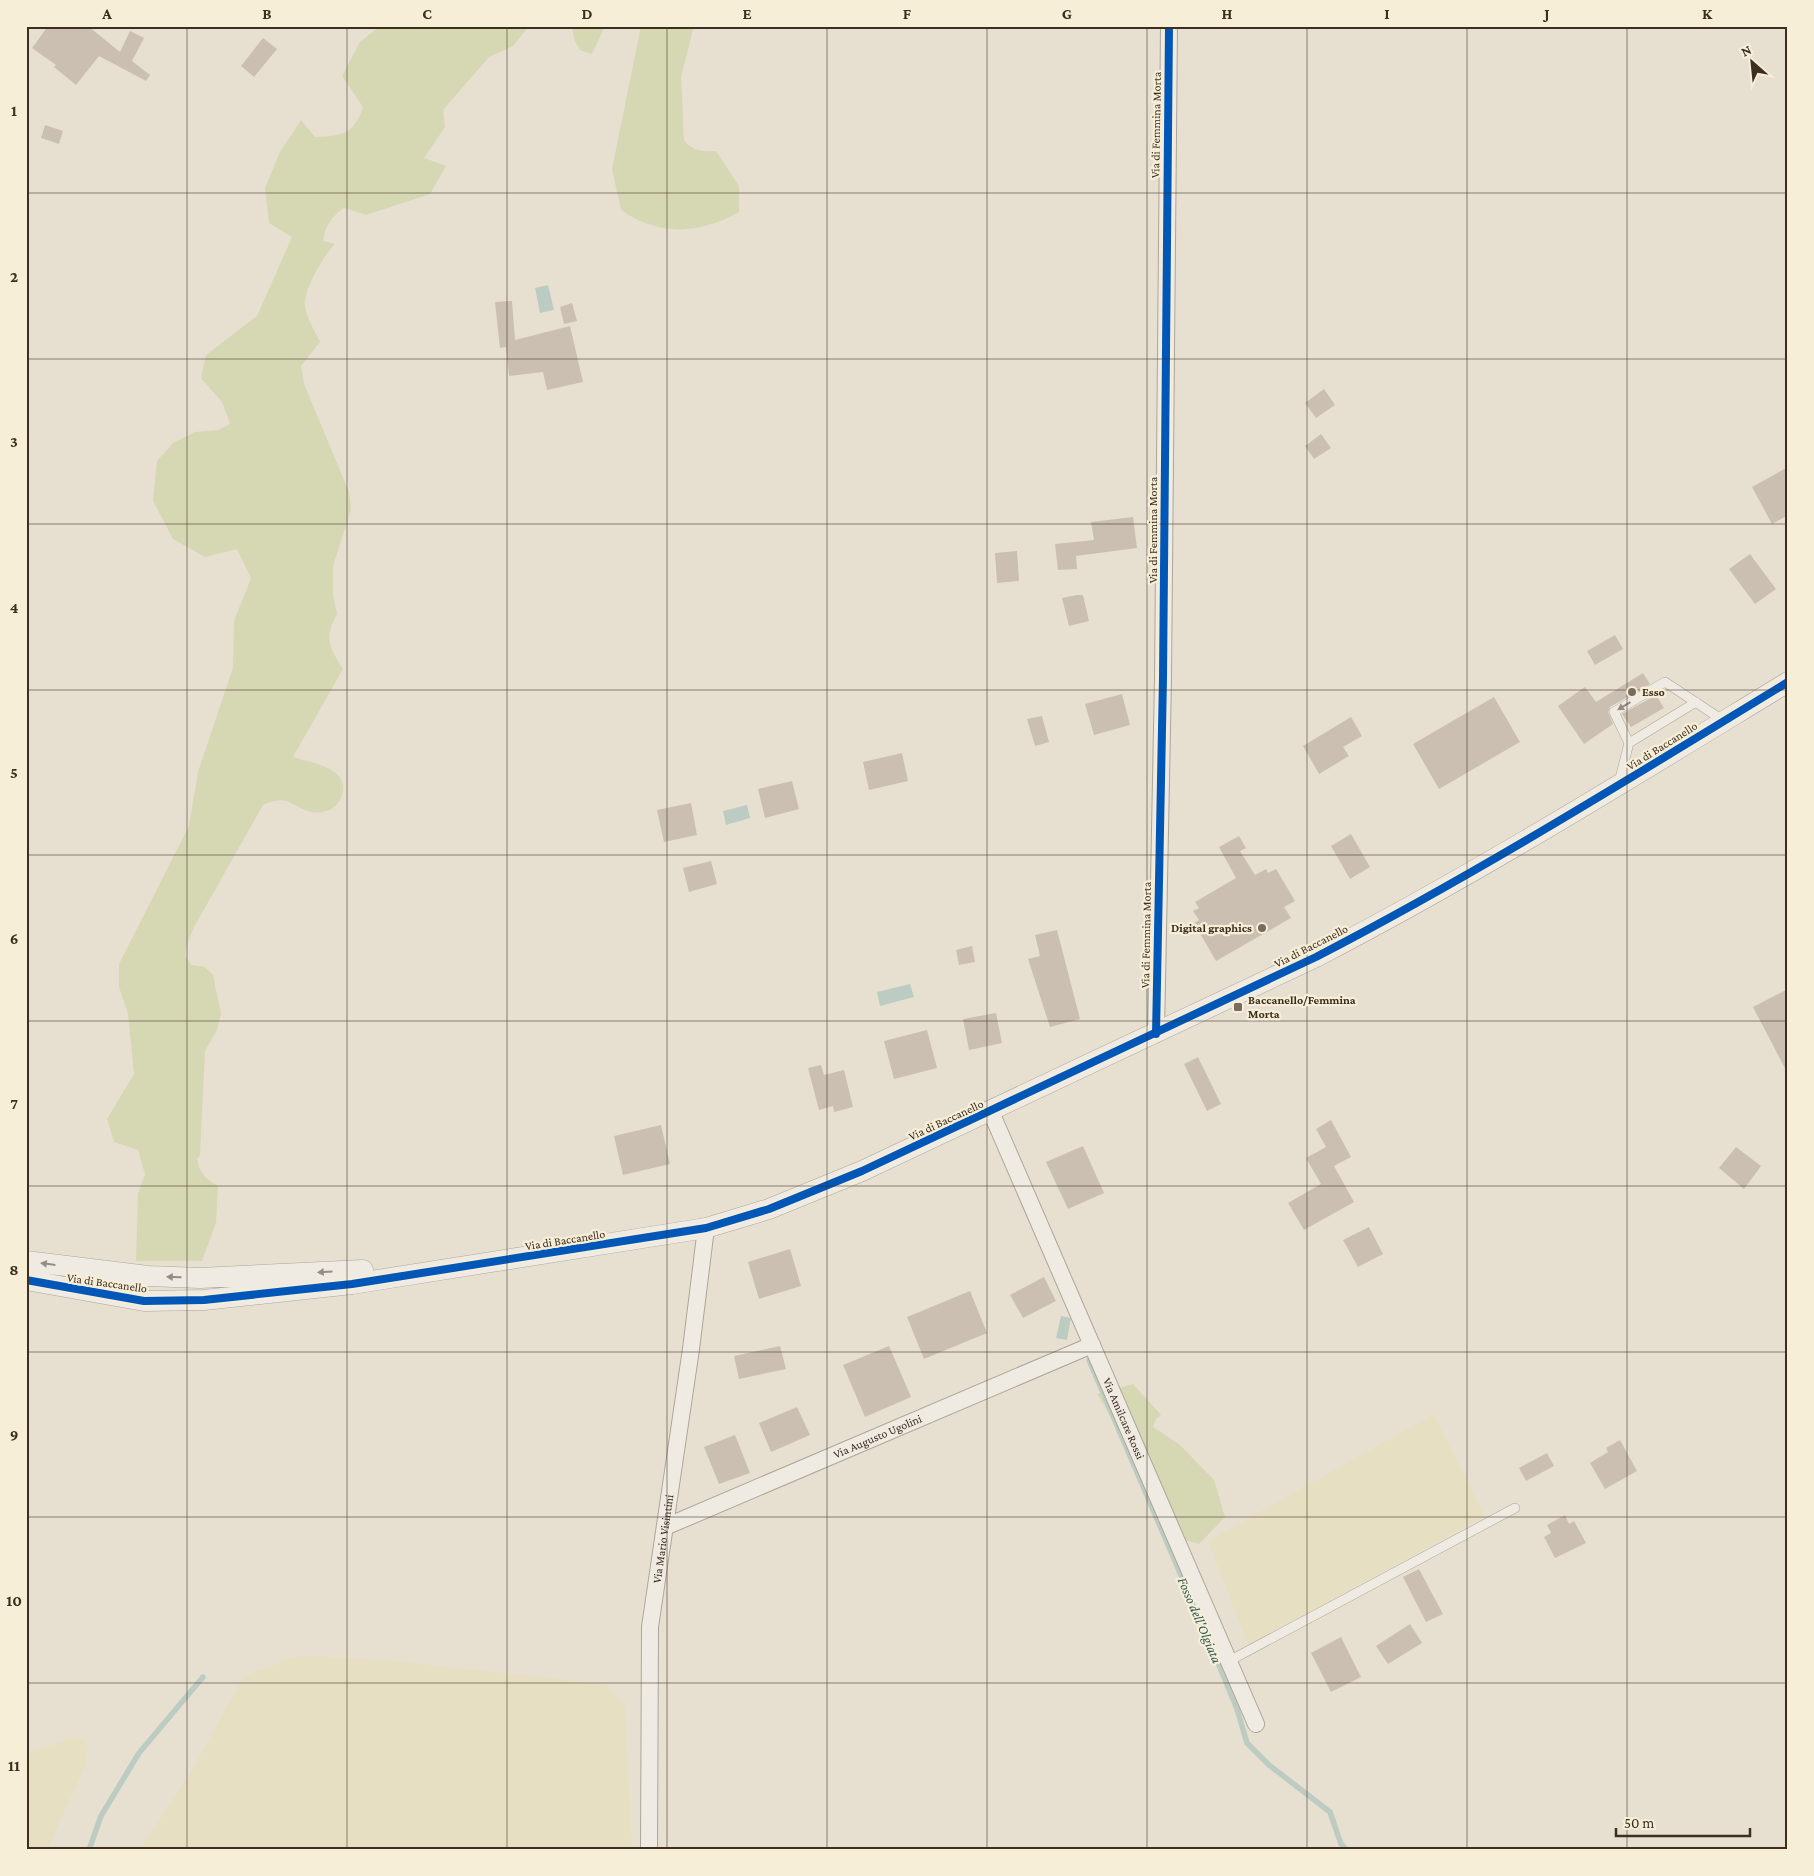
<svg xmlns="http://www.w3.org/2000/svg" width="1814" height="1876" font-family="'Crimson Pro',serif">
  <rect width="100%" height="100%" fill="#e7e0d1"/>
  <path fill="#e6dfc2" d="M 1434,1414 L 1485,1516 L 1248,1645 L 1208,1541 Z
    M 300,1655 L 386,1660 L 605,1684 L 625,1705 L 632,1850 L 140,1850 L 193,1768 L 244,1676 Z
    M 76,1736 L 88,1744 L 86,1764 L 47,1850 L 26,1850 L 26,1755 Z"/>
  <path fill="#d6d7b3" d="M 380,26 L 529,26 L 513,46 L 489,57 L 443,110 L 445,127 L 424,158 L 446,166 L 430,194 L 366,215 L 344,208 C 332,216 325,226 323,241 L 335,244 C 324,255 303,290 305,306 C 306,317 315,331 320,342 L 301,366 L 304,384 L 349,492 L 351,510 L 333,566 L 333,595 L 337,614 C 324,638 329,647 343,669 L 293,757 C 307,762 343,766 343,787 C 343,805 329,815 311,812 C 302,810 295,804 286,801 C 278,799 270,802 263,805 L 194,927 L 187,944 L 185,955 L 191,965 L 205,967 L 213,975 L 221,1014 L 217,1030 L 205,1051 L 200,1155 L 197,1159 C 200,1173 205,1179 218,1186 L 216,1223 L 202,1261 L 136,1261 L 138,1194 L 145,1174 L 138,1150 L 114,1142 L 107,1119 L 134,1074 L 128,1014 L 119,987 L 119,964 L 189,826 L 198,772 L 233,668 L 234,621 L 251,578 L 237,549 L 205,557 L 173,539 L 153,501 L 157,461 L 173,443 L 195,432 L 218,430 L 230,424 L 222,402 L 201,378 L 206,355 L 257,316 L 292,237 L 269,223 L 265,188 L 280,152 L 301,120 L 315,137 C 341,136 354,135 363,107 L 342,76 L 360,42 Z
    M 572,26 L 605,26 L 592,54 L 580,50 L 574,39 Z
    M 641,26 L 694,26 L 681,77 L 684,140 C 692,151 703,152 716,151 L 739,186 L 739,212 C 699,234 660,237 621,210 L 612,169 Z
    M 1133,1384 L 1161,1415 L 1156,1419 L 1153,1427 L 1179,1444 L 1214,1480 L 1225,1517 L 1199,1544 L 1170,1536 L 1153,1512 L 1143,1470 L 1097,1394 Z"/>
  <path fill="#bcccc2" d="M 548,285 L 554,310 L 540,313 L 535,288 Z
    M 747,805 L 750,818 L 726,825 L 723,811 Z
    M 910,984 L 914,997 L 880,1006 L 877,992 Z
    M 1061,1316 L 1071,1318 L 1067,1340 L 1056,1338 Z"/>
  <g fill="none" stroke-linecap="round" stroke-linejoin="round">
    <path stroke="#bcccc2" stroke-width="5.5" d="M 1089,1360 L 1207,1636 L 1237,1709 L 1247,1743 L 1269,1765 L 1330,1812 L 1341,1844 L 1347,1850
      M 89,1850 L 101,1816 L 139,1753 L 203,1677"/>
  </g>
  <path fill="#cbbfb2" d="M 48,26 L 88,26 L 120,52 L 130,31 L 144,38 L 132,61 L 150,75 L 146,81 L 99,56 L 76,85 L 54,67 L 56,65 L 32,48 Z
    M 263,38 L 277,49 L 254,77 L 241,66 Z
    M 45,125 L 63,131 L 59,144 L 41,138 Z
    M 512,301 L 515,340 L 570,326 L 583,382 L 547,390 L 543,372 L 509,376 L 506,347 L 500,348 L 495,302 Z
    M 572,303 L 577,321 L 564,324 L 560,307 Z
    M 1324,389 L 1335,405 L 1316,418 L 1305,403 Z
    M 1321,434 L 1331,448 L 1314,459 L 1305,446 Z
    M 1788,467 L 1788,515 L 1772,524 L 1752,487 Z
    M 1133,517 L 1137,548 L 1076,556 L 1077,569 L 1058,570 L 1055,544 L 1094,540 L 1091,522 Z
    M 1017,551 L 1019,581 L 997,583 L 995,553 Z
    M 1750,554 L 1776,589 L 1755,604 L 1729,569 Z
    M 1077,595 L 1083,595 L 1089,621 L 1069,626 L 1062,598 Z
    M 1615,635 L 1623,649 L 1595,665 L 1587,651 Z
    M 1643,673 L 1650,684 L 1610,707 L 1608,712 L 1613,724 L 1584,744 L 1558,706 L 1585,687 L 1596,702 Z
    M 1122,694 L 1130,725 L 1094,735 L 1085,704 Z
    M 1656,695 L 1664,708 L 1631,727 L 1622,714 Z
    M 1494,697 L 1520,742 L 1439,789 L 1413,744 Z
    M 1042,716 L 1049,742 L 1035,746 L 1027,719 Z
    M 1351,717 L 1362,736 L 1343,747 L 1349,756 L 1319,774 L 1303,746 Z
    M 902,753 L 908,781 L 869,790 L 863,762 Z
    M 792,781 L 799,809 L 765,818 L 758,789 Z
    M 691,803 L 697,835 L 664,842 L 657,810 Z
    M 1351,834 L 1370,867 L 1350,879 L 1331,846 Z
    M 1239,836 L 1246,848 L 1240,851 L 1255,875 L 1266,869 L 1268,873 L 1276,869 L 1295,901 L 1284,907 L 1291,918 L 1216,961 L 1194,923 L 1199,920 L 1193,911 L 1199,908 L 1195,902 L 1236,878 L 1219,847 Z
    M 711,861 L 717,884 L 689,892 L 683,868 Z
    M 1057,930 L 1080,1019 L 1050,1027 L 1028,959 L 1040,956 L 1035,935 Z
    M 972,946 L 975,962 L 959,965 L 956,950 Z
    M 1788,989 L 1788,1074 L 1753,1007 Z
    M 996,1013 L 1002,1043 L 969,1050 L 963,1019 Z
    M 927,1030 L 937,1068 L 894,1079 L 884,1041 Z
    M 1198,1057 L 1221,1104 L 1207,1111 L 1184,1064 Z
    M 821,1065 L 824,1075 L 844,1070 L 853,1107 L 834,1112 L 833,1106 L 819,1110 L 808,1068 Z
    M 1331,1120 L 1351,1157 L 1334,1166 L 1354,1202 L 1304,1230 L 1288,1203 L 1321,1184 L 1306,1158 L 1326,1147 L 1316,1129 Z
    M 661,1125 L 670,1164 L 623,1175 L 614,1136 Z
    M 1083,1146 L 1104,1193 L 1068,1209 L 1046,1162 Z
    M 1736,1147 L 1761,1166 L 1744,1189 L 1719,1168 Z
    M 1369,1227 L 1383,1254 L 1358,1267 L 1343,1240 Z
    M 790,1249 L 801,1286 L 759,1299 L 748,1262 Z
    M 1044,1277 L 1056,1301 L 1023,1318 L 1010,1295 Z
    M 970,1291 L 987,1333 L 924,1359 L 907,1317 Z
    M 780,1346 L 786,1369 L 739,1379 L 734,1356 Z
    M 889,1346 L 911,1397 L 865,1417 L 843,1365 Z
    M 797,1407 L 810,1435 L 771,1452 L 759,1423 Z
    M 735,1435 L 750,1473 L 719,1484 L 704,1447 Z
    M 1620,1440 L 1637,1471 L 1605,1489 L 1590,1463 L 1608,1452 L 1606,1448 Z
    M 1547,1453 L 1554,1466 L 1526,1481 L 1519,1468 Z
    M 1565,1515 L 1569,1524 L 1574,1521 L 1586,1543 L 1555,1558 L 1544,1537 L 1551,1533 L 1547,1525 Z
    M 1419,1569 L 1443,1614 L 1426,1622 L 1403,1577 Z
    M 1410,1624 L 1422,1643 L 1388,1664 L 1376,1646 Z
    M 1341,1637 L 1361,1677 L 1331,1692 L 1311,1653 Z"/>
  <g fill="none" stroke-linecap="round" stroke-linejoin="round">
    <defs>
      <path id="service" d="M 1629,743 L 1696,702
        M 1619,782 L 1629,743 L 1614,712 L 1665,682 L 1724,721
        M 1229,1661 L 1515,1508"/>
      <g id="minor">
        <path d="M 1156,1034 L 1163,678 L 1169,26"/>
        <path id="s1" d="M 991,1112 L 1256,1724"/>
        <path id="s2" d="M 665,1527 L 1092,1345"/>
        <path id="s3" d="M 649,1850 L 650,1627 L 691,1349 L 706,1228"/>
      </g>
      <path id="tertiary" d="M 26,1261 L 148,1276 L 200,1278 L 363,1270
        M 26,1280 L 144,1301 L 204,1300 L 352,1284 L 706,1228 L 769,1209 L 862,1171 L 1316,957 C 1478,873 1632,777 1788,682"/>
    </defs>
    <use href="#service" stroke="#ada599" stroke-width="10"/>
    <use href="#minor" stroke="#ada599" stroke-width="18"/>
    <use href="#tertiary" stroke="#ada599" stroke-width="21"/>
    <use href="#service" stroke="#efebe3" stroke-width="9"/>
    <use href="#minor" stroke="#efebe3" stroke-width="16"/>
    <use href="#tertiary" stroke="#efebe3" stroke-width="20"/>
    <defs>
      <path id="cycleway" d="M 1156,1034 L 1163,678 L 1169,26
        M 26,1280 L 144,1301 L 204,1300 L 352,1284 L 706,1228 L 769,1209 L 862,1171 L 1316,957 C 1478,873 1632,777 1788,682"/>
    </defs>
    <use href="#cycleway" stroke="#f7eed8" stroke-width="11"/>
    <use href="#cycleway" stroke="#0057b8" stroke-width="8"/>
  </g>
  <defs><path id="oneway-solid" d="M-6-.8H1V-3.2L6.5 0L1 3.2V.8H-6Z" transform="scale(1.25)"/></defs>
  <g fill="#968c82">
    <use href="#oneway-solid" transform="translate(1624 706) rotate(149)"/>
    <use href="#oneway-solid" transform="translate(48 1264) rotate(-173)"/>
    <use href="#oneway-solid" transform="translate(325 1272) rotate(177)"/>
    <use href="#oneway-solid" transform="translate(174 1277) rotate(-178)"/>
  </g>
  <path fill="none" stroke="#3d2e20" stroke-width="1" stroke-opacity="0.55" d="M 187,26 L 187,1850M 347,26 L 347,1850M 507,26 L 507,1850M 667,26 L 667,1850M 827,26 L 827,1850M 987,26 L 987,1850M 1147,26 L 1147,1850M 1307,26 L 1307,1850M 1467,26 L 1467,1850M 1627,26 L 1627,1850M 26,193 L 1788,193M 26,359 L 1788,359M 26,524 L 1788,524M 26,690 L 1788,690M 26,855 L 1788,855M 26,1021 L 1788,1021M 26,1186 L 1788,1186M 26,1352 L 1788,1352M 26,1517 L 1788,1517M 26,1683 L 1788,1683"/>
  <g fill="#786c5e" stroke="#f7eed8" stroke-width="2">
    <circle cx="1632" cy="692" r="5"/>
    <circle cx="1262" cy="928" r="5"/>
    <rect x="1233" y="1002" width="10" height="10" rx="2.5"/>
  </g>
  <g text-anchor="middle" stroke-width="4.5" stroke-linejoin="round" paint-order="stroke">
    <g font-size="12" fill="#3d2e20" stroke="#f7eed8">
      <text transform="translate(1156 125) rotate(-89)" y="4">Via di Femmina Morta</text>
      <text transform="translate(1153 530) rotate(-90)" y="4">Via di Femmina Morta</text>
      <text transform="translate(1662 746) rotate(-32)" y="4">Via di Baccanello</text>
      <text transform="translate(1146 935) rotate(-89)" y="4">Via di Femmina Morta</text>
      <text transform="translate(1311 946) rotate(-27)" y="4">Via di Baccanello</text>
      <text transform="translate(946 1120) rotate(-25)" y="4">Via di Baccanello</text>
      <text transform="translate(565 1240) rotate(-9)" y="4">Via di Baccanello</text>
      <text transform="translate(107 1283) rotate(8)" y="4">Via di Baccanello</text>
      <text dy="4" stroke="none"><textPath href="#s1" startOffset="334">Via Amilcare Rossi</textPath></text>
      <text dy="4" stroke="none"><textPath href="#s2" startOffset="231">Via Augusto Ugolini</textPath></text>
      <text dy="4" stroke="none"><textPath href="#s3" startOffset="312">Via Mario Visintini</textPath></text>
    </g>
    <g font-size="12" font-weight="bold" fill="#3d2e20" stroke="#f7eed8" text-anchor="start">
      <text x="1642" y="696">Esso</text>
      <text x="1252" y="932" text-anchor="end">Digital graphics</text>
      <text x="1248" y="1004">Baccanello/Femmina<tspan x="1248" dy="14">Morta</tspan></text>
    </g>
    <g font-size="14" font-style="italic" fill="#2f5d5a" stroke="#f7eed8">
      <text transform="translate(1200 1620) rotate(67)" y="5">Fosso dell'Olgiata</text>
    </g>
  </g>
  <rect width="1814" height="1876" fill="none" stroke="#f7eed8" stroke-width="55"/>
  <g transform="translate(1752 62) rotate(333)" stroke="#f7eed8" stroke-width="4" paint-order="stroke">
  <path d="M0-4L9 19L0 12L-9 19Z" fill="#3d2e20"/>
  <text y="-8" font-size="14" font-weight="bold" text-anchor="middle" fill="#3d2e20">N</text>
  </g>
  <path d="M1616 1828v8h134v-8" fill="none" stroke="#3d2e20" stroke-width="2.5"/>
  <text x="1624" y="1828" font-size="15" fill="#3d2e20" stroke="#f7eed8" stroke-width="4" paint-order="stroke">50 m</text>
  <rect x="28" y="28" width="1758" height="1820" fill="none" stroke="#3d2e20" stroke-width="2"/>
  <g font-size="16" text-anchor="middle" font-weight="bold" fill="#3d2e20">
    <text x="107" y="19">A</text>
    <text x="267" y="19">B</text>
    <text x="427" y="19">C</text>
    <text x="587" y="19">D</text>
    <text x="747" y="19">E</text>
    <text x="907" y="19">F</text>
    <text x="1067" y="19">G</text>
    <text x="1227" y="19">H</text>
    <text x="1387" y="19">I</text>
    <text x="1547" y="19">J</text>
    <text x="1707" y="19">K</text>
    <text x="14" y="116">1</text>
    <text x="14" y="282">2</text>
    <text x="14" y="447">3</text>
    <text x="14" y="613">4</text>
    <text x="14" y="778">5</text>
    <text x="14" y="944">6</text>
    <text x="14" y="1109">7</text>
    <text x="14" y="1275">8</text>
    <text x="14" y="1440">9</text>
    <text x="14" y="1606">10</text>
    <text x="14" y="1771">11</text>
  </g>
</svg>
